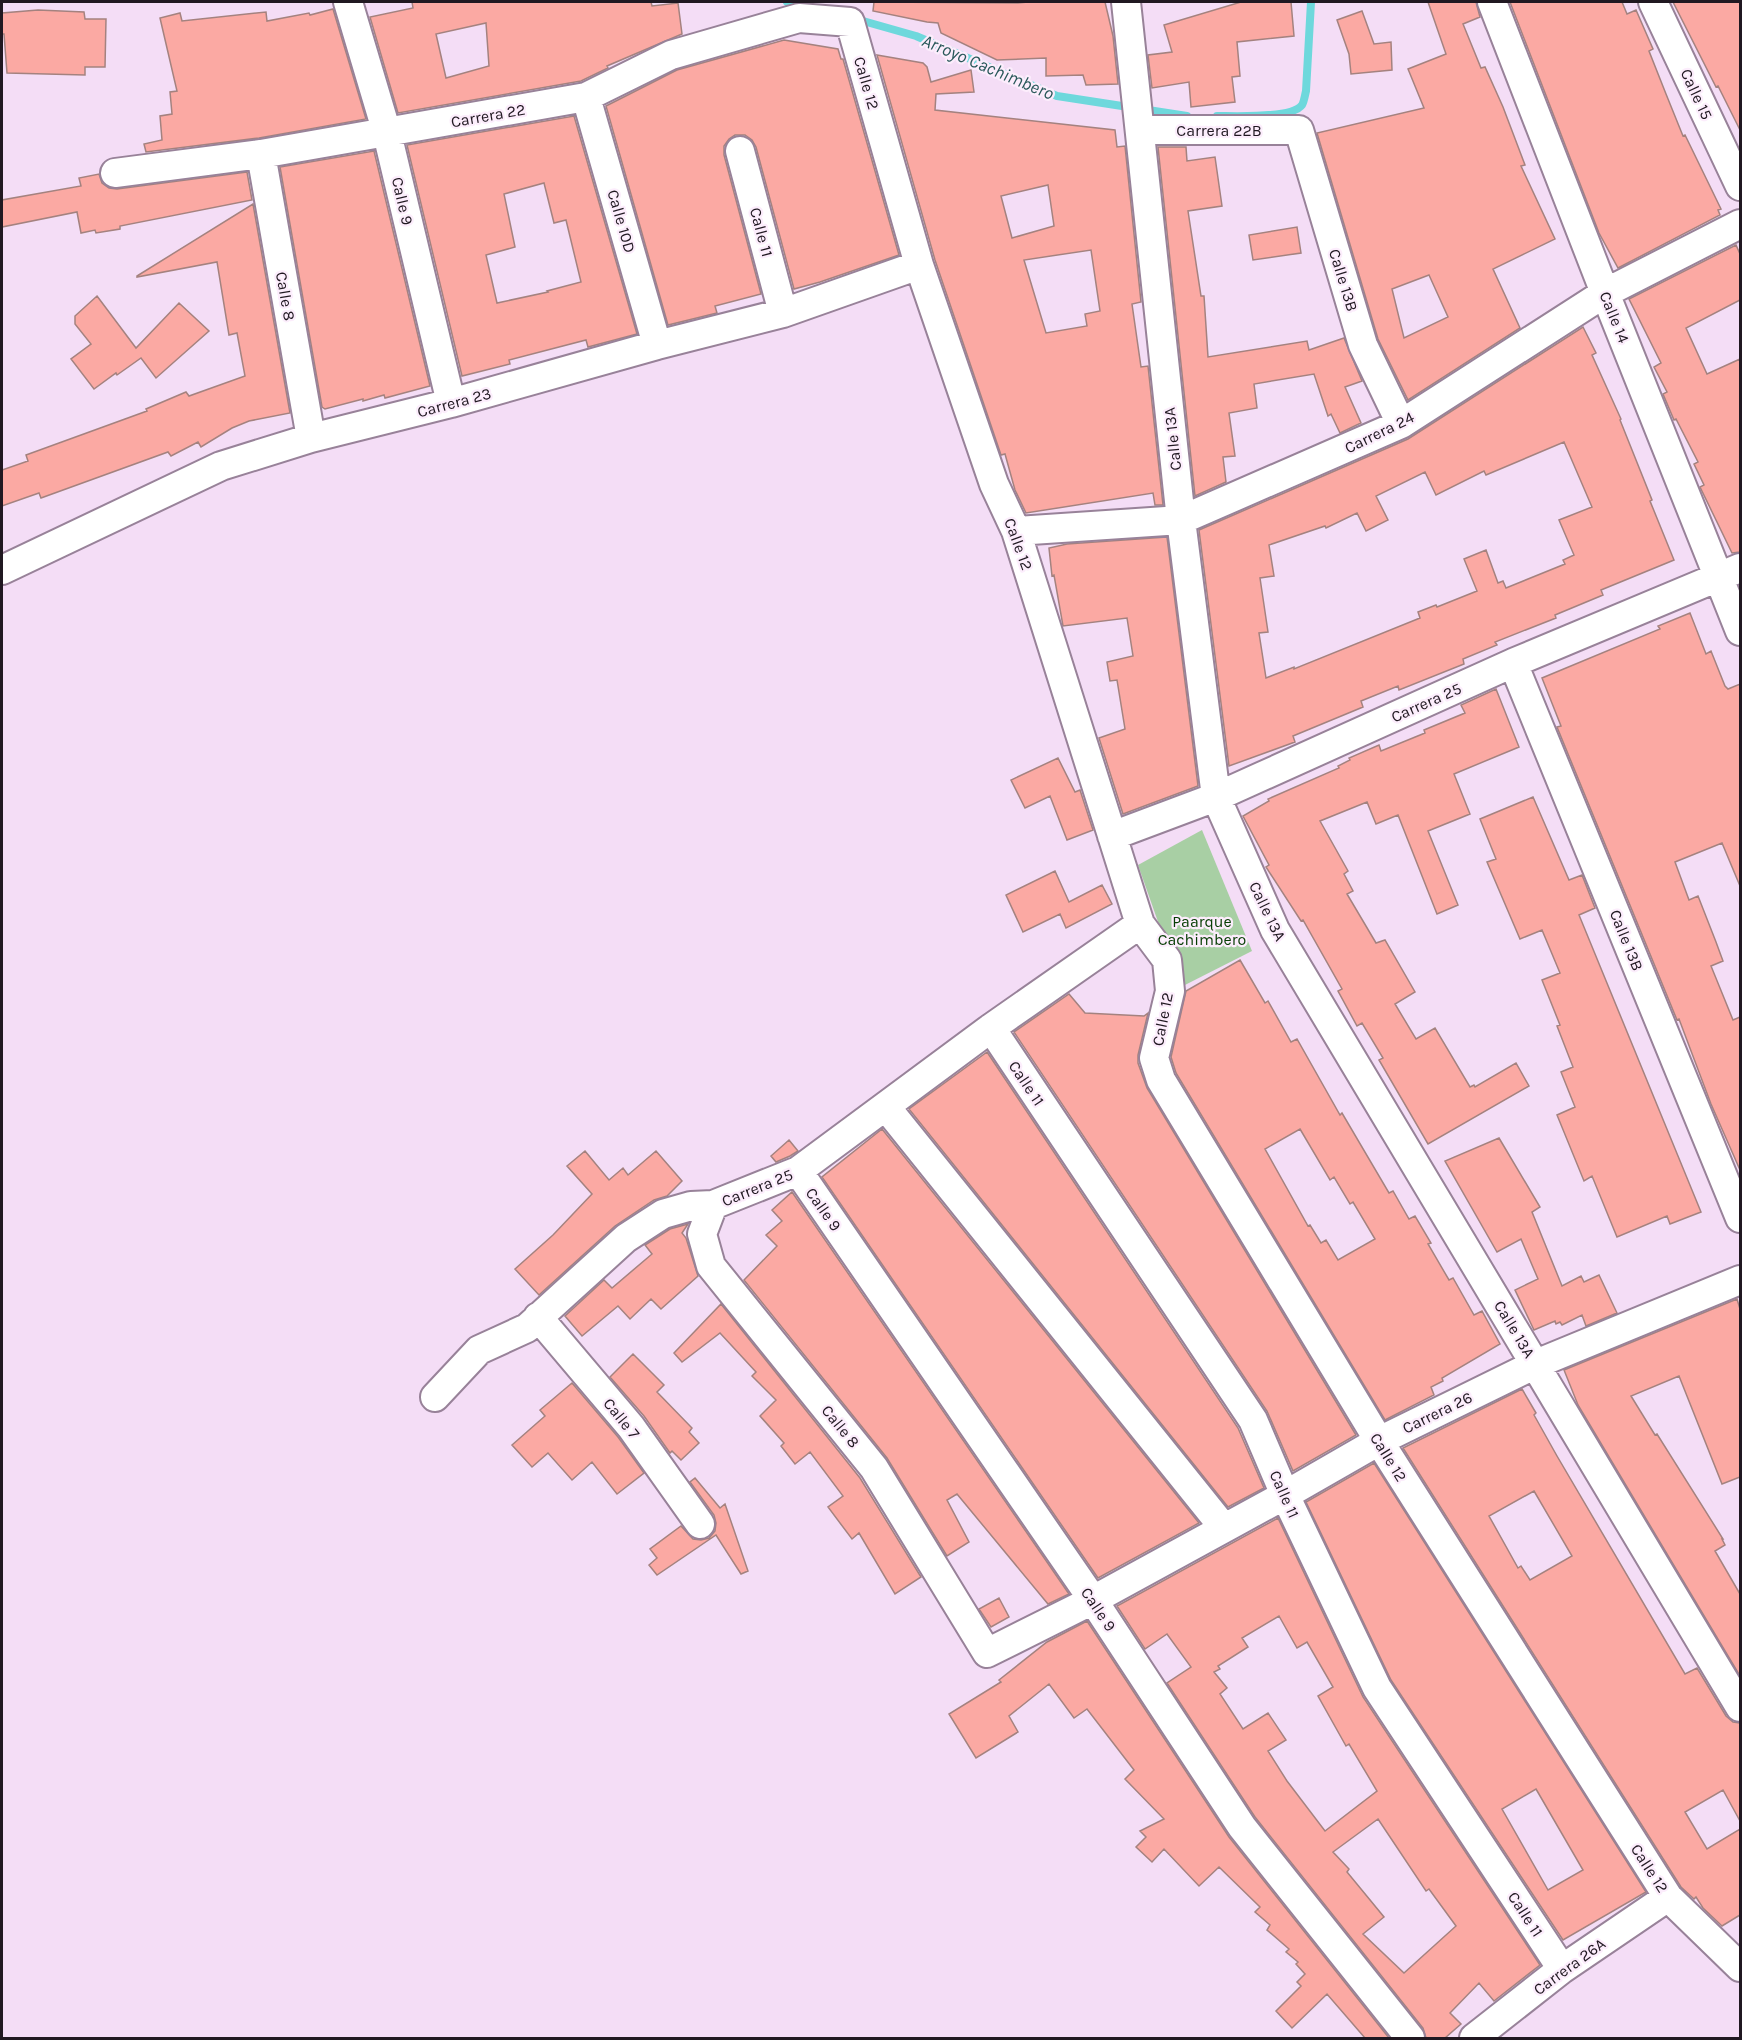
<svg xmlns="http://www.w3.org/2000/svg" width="1742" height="2040" font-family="Karla,sans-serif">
  <rect width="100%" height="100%" fill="#f4ddf6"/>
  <path fill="#a8cfa4" d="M 1202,830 L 1252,951 L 1181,987 L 1138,865 Z"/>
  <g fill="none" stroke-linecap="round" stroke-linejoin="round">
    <path stroke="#6ed8dc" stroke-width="8" d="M 787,2 L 794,7 L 802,8
      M 856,19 L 916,36 L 1057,96 L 1187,116
      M 1217,116 C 1235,116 1292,119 1302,105 C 1304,102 1305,95 1306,91 L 1311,2"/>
  </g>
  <path fill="#fba9a3" stroke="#a4827f" stroke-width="1.5" fill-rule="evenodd" d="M 412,2 L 651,2 L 652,6 L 678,3 L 682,34 L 607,66 L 608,68 L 581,81 L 398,113 L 370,17 L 413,8 ZM 486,23 L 489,66 L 446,78 L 436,34 Z
    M 874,2 L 1018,3 L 1028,2 L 1105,2 L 1113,36 L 1118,84 L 1086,85 L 1083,75 L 1046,76 L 1046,58 L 997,60 L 941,33 L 938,23 L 927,22 L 873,11 Z
    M 1241,2 L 1291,2 L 1294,36 L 1237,42 L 1240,76 L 1232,77 L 1235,102 L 1191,107 L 1189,82 L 1152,88 L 1148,55 L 1172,52 L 1164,25 Z
    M 1428,2 L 1476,2 L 1480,17 L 1463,24 L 1481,68 L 1485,67 L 1503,107 L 1525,165 L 1521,166 L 1555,239 L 1493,269 L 1520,328 L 1408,400 L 1378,339 L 1317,133 L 1424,108 L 1408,69 L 1446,54 ZM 1429,275 L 1448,317 L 1404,338 L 1392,289 Z
    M 1510,2 L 1622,2 L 1627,14 L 1636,10 L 1653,49 L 1649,51 L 1666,94 L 1683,136 L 1685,135 L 1721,209 L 1718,210 L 1720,215 L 1618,268 L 1599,233 Z
    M 1673,2 L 1740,2 L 1740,130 L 1718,86 L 1716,87 Z
    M 333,9 L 366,119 L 259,138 L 146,152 L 144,144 L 162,140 L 160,116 L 172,114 L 170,92 L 177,91 L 160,18 L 180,13 L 182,21 L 266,12 L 267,21 L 309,13 L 310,15 Z
    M 38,10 L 84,12 L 85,19 L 106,19 L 105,67 L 85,67 L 85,75 L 7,73 L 4,34 L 2,34 L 2,13 Z
    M 1362,11 L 1374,44 L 1391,42 L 1392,70 L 1351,74 L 1349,54 L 1337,20 Z
    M 784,40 L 838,49 L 841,59 L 843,59 L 899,255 L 820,282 L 794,289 L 756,147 L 752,140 L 745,135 L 735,135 L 729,139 L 724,146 L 724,155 L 761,294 L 715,306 L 717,313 L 668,325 L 606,106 L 677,70 Z
    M 877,55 L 923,63 L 927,67 L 931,82 L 971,70 L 974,92 L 936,94 L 935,110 L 1115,130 L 1117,147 L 1125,146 L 1141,302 L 1132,304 L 1141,367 L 1148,366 L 1163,505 L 1155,505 L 1153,493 L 1026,513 L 1015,490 L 1005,454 L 1001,455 L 935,260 ZM 1048,185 L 1054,226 L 1012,238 L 1001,196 ZM 1091,250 L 1100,311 L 1085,314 L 1087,326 L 1046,333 L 1024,260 Z
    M 574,116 L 637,334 L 588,347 L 586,340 L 509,360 L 510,364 L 462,376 L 407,145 ZM 544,183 L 554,223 L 566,220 L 581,282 L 547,291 L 548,292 L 497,303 L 486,255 L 515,247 L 504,194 Z
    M 1158,147 L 1186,147 L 1187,161 L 1215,157 L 1222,206 L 1188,211 L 1201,296 L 1204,296 L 1208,357 L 1307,341 L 1309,350 L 1344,338 L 1362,381 L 1345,387 L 1361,423 L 1340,433 L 1331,414 L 1328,416 L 1314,374 L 1254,384 L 1257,408 L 1229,413 L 1235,456 L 1223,457 L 1226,482 L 1195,496 Z
    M 374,151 L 430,386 L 385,398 L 384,395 L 363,401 L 363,399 L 325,409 L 322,407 L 280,167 Z
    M 247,172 L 252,200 L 120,226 L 120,229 L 96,233 L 95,230 L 81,233 L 77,212 L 2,227 L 2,200 L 81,186 L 79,178 L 99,174 L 102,183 L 109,188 L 117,189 Z
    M 253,204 L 290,413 L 249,421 L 232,428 L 201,447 L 198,442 L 171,456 L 168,452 L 41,498 L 39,493 L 2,506 L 2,470 L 28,461 L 26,455 L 147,411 L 146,409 L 186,392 L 189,396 L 245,376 L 237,333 L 229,335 L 217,262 L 137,277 L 137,276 Z
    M 1297,227 L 1301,253 L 1253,260 L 1249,235 Z
    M 1736,245 L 1740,254 L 1740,300 L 1686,328 L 1707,374 L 1740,359 L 1740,552 L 1732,553 L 1700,487 L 1704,485 L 1694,464 L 1698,462 L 1676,419 L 1674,420 L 1663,394 L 1667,392 L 1654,367 L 1661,363 L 1629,299 Z
    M 97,296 L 136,348 L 179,303 L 209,331 L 156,378 L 141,358 L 117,375 L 116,373 L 94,389 L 71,359 L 91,344 L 75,324 L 75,316 Z
    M 1583,327 L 1596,353 L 1592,355 L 1621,419 L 1620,420 L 1652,500 L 1650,501 L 1674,560 L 1601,590 L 1603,595 L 1555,615 L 1556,618 L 1495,642 L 1497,645 L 1463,659 L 1464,664 L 1399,690 L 1398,686 L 1361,701 L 1363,707 L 1293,736 L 1295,742 L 1229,766 L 1199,530 L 1408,439 ZM 1564,442 L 1592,507 L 1559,520 L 1574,555 L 1563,560 L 1565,564 L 1506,588 L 1503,581 L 1498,583 L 1486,550 L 1464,559 L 1477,591 L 1437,607 L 1436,605 L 1418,612 L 1420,618 L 1294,669 L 1294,667 L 1266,678 L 1259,633 L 1268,632 L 1260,578 L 1274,576 L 1269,545 L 1325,526 L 1326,528 L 1357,513 L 1366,531 L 1388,520 L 1376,496 L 1425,472 L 1436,495 L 1484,471 L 1486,475 Z
    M 1167,537 L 1198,786 L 1123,814 L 1099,738 L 1125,729 L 1117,680 L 1110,681 L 1107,662 L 1133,656 L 1127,618 L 1063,626 L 1054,575 L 1052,576 L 1049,548 L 1067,544 Z
    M 1690,613 L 1706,654 L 1711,651 L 1725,686 L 1728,689 L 1740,684 L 1740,886 L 1722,843 L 1675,862 L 1689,900 L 1698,896 L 1716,942 L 1723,961 L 1711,966 L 1733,1020 L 1740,1017 L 1740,1170 L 1711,1104 L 1679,1019 L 1677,1020 L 1557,727 L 1561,726 L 1542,678 L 1660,629 L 1658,626 Z
    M 1496,689 L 1519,747 L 1454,774 L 1470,814 L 1428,831 L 1458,905 L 1437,914 L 1398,815 L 1376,824 L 1367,802 L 1320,821 L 1348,871 L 1344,874 L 1353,891 L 1347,894 L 1376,943 L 1385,940 L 1415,992 L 1395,1004 L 1416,1039 L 1435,1028 L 1470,1087 L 1474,1085 L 1475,1087 L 1516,1063 L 1529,1086 L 1428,1144 L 1379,1060 L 1383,1058 L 1362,1023 L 1357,1026 L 1338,991 L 1342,989 L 1303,920 L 1301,921 L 1266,867 L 1269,865 L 1243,816 L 1269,801 L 1268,799 L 1339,768 L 1338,766 L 1350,760 L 1349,758 L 1379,745 L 1381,751 L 1425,733 L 1424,730 L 1465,713 L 1461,705 Z
    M 1058,758 L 1075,792 L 1080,790 L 1093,830 L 1067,840 L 1050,796 L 1025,808 L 1011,780 Z
    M 1533,797 L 1569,880 L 1582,875 L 1595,908 L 1579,915 L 1701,1212 L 1670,1224 L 1667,1216 L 1617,1237 L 1592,1176 L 1584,1181 L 1557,1115 L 1575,1107 L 1561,1072 L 1573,1067 L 1557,1026 L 1560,1025 L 1542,980 L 1560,973 L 1542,930 L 1520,939 L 1487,862 L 1496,859 L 1480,819 Z
    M 1055,871 L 1069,902 L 1102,885 L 1112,904 L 1066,928 L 1060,914 L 1023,932 L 1006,895 Z
    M 1240,960 L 1265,1003 L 1268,1001 L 1291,1042 L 1297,1039 L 1340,1115 L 1342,1113 L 1389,1193 L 1393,1191 L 1409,1219 L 1415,1216 L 1431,1243 L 1428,1244 L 1449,1280 L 1453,1278 L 1474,1315 L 1482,1311 L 1500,1344 L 1442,1378 L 1443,1381 L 1431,1387 L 1434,1395 L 1385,1420 L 1176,1073 L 1171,1057 L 1186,991 ZM 1300,1129 L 1330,1180 L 1334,1177 L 1350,1204 L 1353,1202 L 1375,1239 L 1338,1260 L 1326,1240 L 1321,1243 L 1310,1225 L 1308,1226 L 1265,1149 Z
    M 1069,994 L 1085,1013 L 1144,1016 L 1148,1013 L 1138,1055 L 1138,1063 L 1147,1088 L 1356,1435 L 1293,1471 L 1267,1411 L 1014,1032 Z
    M 987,1052 L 1238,1428 L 1264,1488 L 1228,1507 L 909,1109 Z
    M 882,1129 L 1199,1523 L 1098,1578 L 822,1177 Z
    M 1499,1138 L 1540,1207 L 1532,1212 L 1562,1286 L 1581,1276 L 1584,1282 L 1599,1275 L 1617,1313 L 1586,1326 L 1582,1315 L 1562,1325 L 1560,1322 L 1556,1324 L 1555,1321 L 1534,1330 L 1515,1290 L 1538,1279 L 1521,1239 L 1497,1252 L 1445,1161 Z
    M 789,1140 L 798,1151 L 790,1156 L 776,1162 L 771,1156 Z
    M 585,1151 L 609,1180 L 623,1168 L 628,1175 L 656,1151 L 682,1181 L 667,1196 L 654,1200 L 615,1226 L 539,1295 L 515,1269 L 553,1235 L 592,1194 L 567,1166 Z
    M 792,1192 L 1069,1594 L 1048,1604 L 957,1494 L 947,1500 L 969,1542 L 947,1556 L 887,1458 L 744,1280 L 777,1246 L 766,1235 L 782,1221 L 772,1210 Z
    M 688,1224 L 682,1233 L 686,1238 L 698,1276 L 661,1309 L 651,1299 L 630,1319 L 618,1306 L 582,1336 L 565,1316 L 604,1280 L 612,1288 L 652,1254 L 645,1245 L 670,1229 Z
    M 1737,1299 L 1740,1309 L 1740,1477 L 1722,1484 L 1679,1376 L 1631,1396 L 1655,1435 L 1657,1434 L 1723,1539 L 1722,1539 L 1725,1545 L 1715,1551 L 1740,1594 L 1740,1676 L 1578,1405 L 1564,1370 Z
    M 721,1304 L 860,1478 L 921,1577 L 895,1594 L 859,1533 L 852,1539 L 828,1507 L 843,1496 L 810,1452 L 795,1464 L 781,1446 L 784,1443 L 760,1416 L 776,1400 L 752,1376 L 756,1372 L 720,1333 L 682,1362 L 674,1353 Z
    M 633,1354 L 664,1385 L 657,1392 L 692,1428 L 689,1432 L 699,1443 L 681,1460 L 672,1451 L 670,1453 L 644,1416 L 610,1377 Z
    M 572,1383 L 618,1437 L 644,1473 L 617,1494 L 592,1462 L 572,1480 L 548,1453 L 532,1467 L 512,1445 L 545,1416 L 540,1410 Z
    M 1522,1389 L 1536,1413 L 1534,1415 L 1557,1456 L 1685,1674 L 1697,1668 L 1726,1716 L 1733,1722 L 1740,1723 L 1740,1821 L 1723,1790 L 1685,1812 L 1707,1849 L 1740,1829 L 1740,1915 L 1722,1926 L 1703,1908 L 1696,1897 L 1694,1899 L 1681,1887 L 1403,1448 ZM 1534,1491 L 1572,1556 L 1530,1580 L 1521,1566 L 1518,1568 L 1489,1516 Z
    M 1374,1463 L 1646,1892 L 1563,1940 L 1391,1680 L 1306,1502 ZM 1536,1789 L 1583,1870 L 1548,1890 L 1502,1809 Z
    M 695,1478 L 720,1508 L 725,1504 L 748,1571 L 741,1574 L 716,1535 L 657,1575 L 649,1565 L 657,1558 L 650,1549 L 681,1526 L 693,1539 L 701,1540 L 709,1538 L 715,1531 L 716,1523 L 714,1515 L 690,1482 Z
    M 1278,1518 L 1363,1697 L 1540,1965 L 1494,2001 L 1479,1983 L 1450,2013 L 1461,2024 L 1445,2038 L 1426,2038 L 1423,2028 L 1255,1817 L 1167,1683 L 1191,1667 L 1167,1634 L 1145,1649 L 1117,1606 ZM 1279,1616 L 1297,1648 L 1307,1642 L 1333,1687 L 1318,1696 L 1346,1746 L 1349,1744 L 1377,1791 L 1325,1831 L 1287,1781 L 1268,1751 L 1286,1740 L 1268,1713 L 1243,1729 L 1220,1694 L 1227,1688 L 1214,1672 L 1220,1669 L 1218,1666 L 1248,1647 L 1242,1638 ZM 1378,1819 L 1426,1891 L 1429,1889 L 1456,1926 L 1404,1973 L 1363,1934 L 1384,1917 L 1347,1872 L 1349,1869 L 1333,1852 Z
    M 999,1598 L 1009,1617 L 991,1627 L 979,1609 Z
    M 1087,1621 L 1229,1837 L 1389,2038 L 1365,2038 L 1327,1994 L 1292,2028 L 1276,2011 L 1301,1986 L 1297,1982 L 1305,1974 L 1296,1964 L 1298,1962 L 1286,1952 L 1289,1949 L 1267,1930 L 1270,1925 L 1255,1912 L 1260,1907 L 1219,1867 L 1199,1886 L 1164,1849 L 1152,1862 L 1136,1847 L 1146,1837 L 1140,1831 L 1164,1819 L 1125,1779 L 1134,1770 L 1087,1709 L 1074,1718 L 1049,1684 L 1009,1716 L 1018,1732 L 976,1758 L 949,1714 L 1001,1682 L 999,1680 L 1047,1642 Z"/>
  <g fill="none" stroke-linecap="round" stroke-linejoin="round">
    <defs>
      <path id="minor" d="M 348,2 L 387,133 L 451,403
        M 1126,2 L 1181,520 L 1216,797 L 1275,930 L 1740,1707
        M 1492,2 L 1605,293 L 1740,631
        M 1653,2 L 1740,186
        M 586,97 L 657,345
        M 1140,130 L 1299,130 L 1363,345 L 1401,424
        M 740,151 L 783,313
        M 261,154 L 311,438
        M 115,173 L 261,154 L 586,97 L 671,55 L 799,18 L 850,22 L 919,265 L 994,484 L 1016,531 L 1140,924 L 1167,960 L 1170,991 L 1154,1058 L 1161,1080 L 1379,1441 L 1668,1897 L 1740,1967
        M 1016,531 L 1181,520 L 1401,424 L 1605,293 L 1740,224
        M 2,570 L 221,466 L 311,438 L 451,403 L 657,345 L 783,313 L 919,265
        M 1513,663 L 1740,1218
        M 1112,836 L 1216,797 L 1513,663 L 1740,568
        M 991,1028 L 1253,1420 L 1285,1495 L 1377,1688 L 1562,1969
        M 886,1107 L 1224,1528
        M 798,1171 L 1093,1600 L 1242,1827 L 1410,2038
        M 713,1205 L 702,1234 L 711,1266 L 874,1468 L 987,1653 L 1093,1600 L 1285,1495 L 1379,1441 L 1536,1364 L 1740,1280
        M 538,1317 L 631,1427 L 700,1524
        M 435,1397 L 479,1350 L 527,1328 L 626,1238 L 663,1214 L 691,1206 L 713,1205 L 798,1171 L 991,1028 L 1140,924
        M 1474,2038 L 1562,1969 L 1668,1897"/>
    </defs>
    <use href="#minor" stroke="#988299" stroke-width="32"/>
    <use href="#minor" stroke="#fff" stroke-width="28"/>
  </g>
  <g text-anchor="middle" stroke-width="4.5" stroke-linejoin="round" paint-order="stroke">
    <g font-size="16" fill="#201821" stroke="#fcedfc">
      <text transform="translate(867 83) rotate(74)" y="6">Calle 12</text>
      <text transform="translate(1697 94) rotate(65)" y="6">Calle 15</text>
      <text transform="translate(488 115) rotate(-10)" y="6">Carrera 22</text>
      <text x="1219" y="136">Carrera 22B</text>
      <text transform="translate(403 201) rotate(77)" y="6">Calle 9</text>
      <text transform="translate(622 221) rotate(74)" y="6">Calle 10D</text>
      <text transform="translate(762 232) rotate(75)" y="6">Calle 11</text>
      <text transform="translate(1344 280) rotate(73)" y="6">Calle 13B</text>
      <text transform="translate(286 296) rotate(80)" y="6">Calle 8</text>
      <text transform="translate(1615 317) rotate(68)" y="6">Calle 14</text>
      <text transform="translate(454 402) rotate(-15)" y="6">Carrera 23</text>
      <text transform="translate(1379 432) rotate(-26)" y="6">Carrera 24</text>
      <text transform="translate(1172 439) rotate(-96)" y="6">Calle 13A</text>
      <text transform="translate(1019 544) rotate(70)" y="6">Calle 12</text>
      <text transform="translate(1426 702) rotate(-24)" y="6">Carrera 25</text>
      <text transform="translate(1268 911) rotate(64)" y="6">Calle 13A</text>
      <text transform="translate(1627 940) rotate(68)" y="6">Calle 13B</text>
      <text transform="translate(1162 1019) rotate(-79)" y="6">Calle 12</text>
      <text transform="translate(1027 1083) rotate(56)" y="6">Calle 11</text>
      <text transform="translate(757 1187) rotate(-22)" y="6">Carrera 25</text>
      <text transform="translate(824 1209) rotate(55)" y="6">Calle 9</text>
      <text transform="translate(1515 1329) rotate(59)" y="6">Calle 13A</text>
      <text transform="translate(1437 1412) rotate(-26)" y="6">Carrera 26</text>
      <text transform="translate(622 1418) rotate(51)" y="6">Calle 7</text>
      <text transform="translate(841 1426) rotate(51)" y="6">Calle 8</text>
      <text transform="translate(1389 1457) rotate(58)" y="6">Calle 12</text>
      <text transform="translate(1285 1494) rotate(66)" y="6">Calle 11</text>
      <text transform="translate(1099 1609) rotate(56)" y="6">Calle 9</text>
      <text transform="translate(1650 1868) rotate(57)" y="6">Calle 12</text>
      <text transform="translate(1526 1914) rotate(57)" y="6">Calle 11</text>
      <text transform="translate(1569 1966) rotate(-36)" y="6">Carrera 26A</text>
    </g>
    <g font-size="16" fill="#053d02" stroke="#fcedfc">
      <text x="1202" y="927">Paarque<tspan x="1202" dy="18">Cachimbero</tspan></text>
    </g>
    <g font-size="18" font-style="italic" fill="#285759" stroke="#fcedfc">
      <text transform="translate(988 67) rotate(23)" y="6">Arroyo Cachimbero</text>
    </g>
  </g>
  <rect width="1742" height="2040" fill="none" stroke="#201821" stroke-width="6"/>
</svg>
